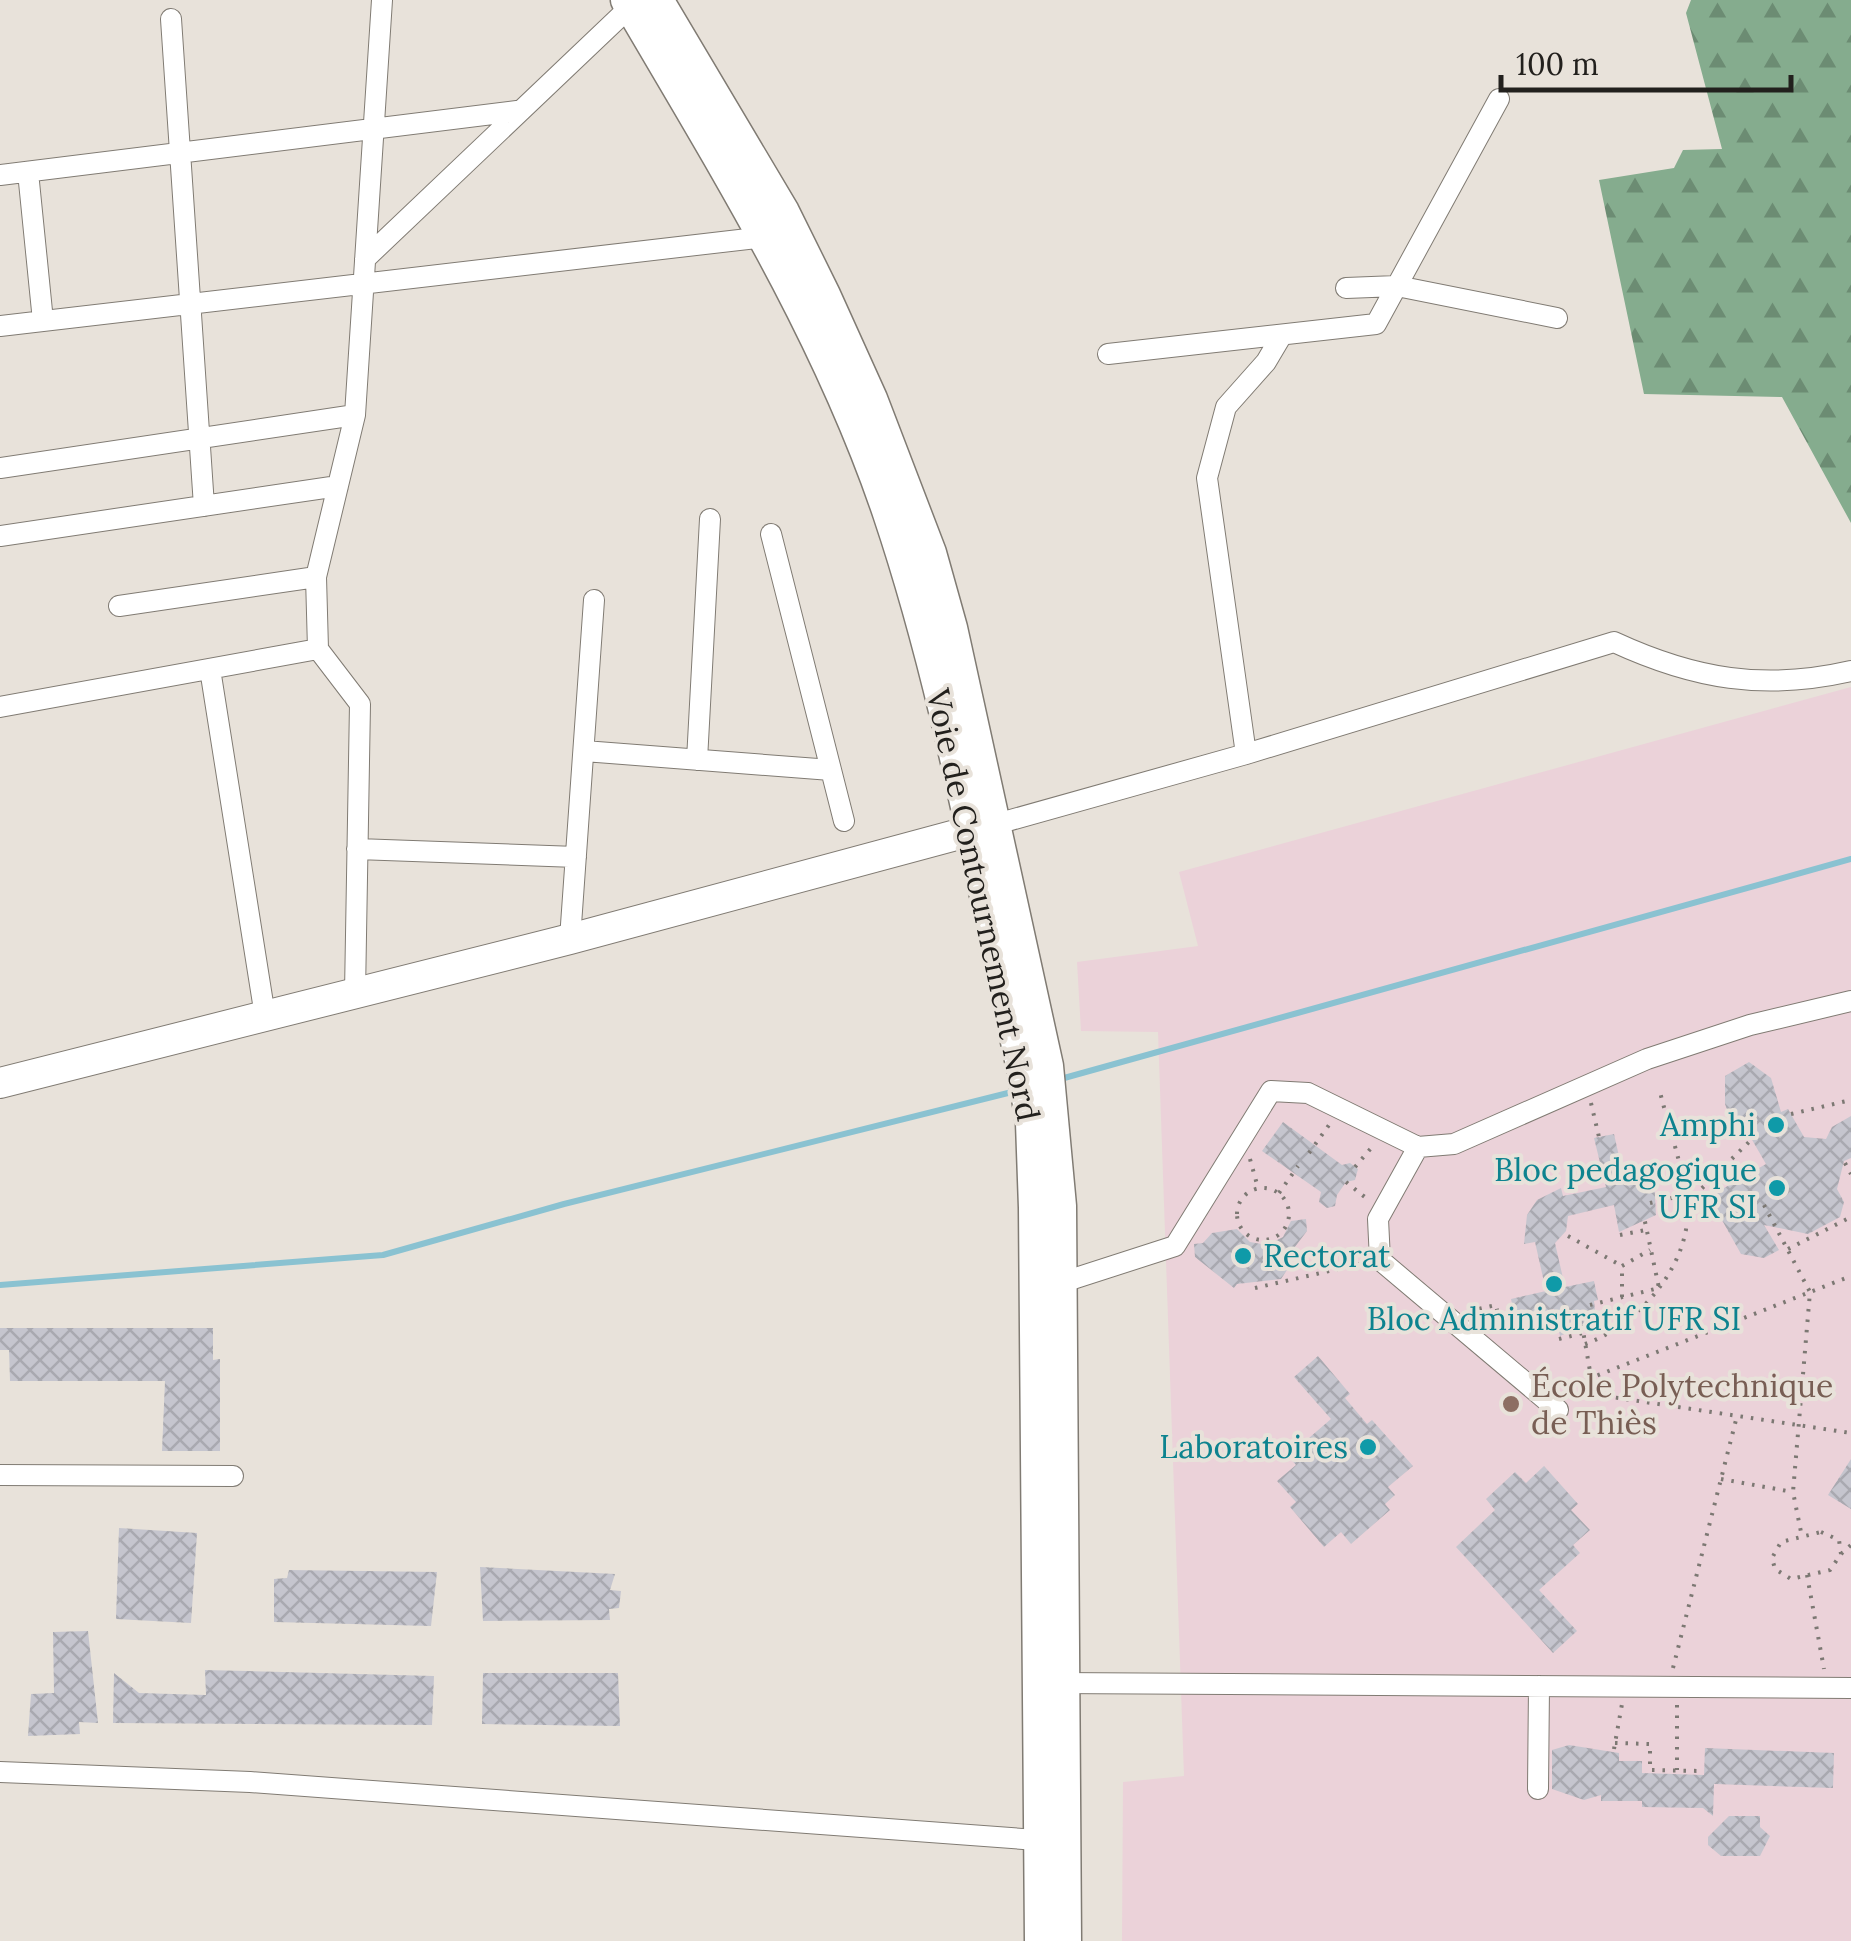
<svg xmlns="http://www.w3.org/2000/svg" width="1851" height="1941" font-family="Lora,serif">
  <defs>
    <pattern id="forest-firs" width="22" height="20" patternUnits="userSpaceOnUse" patternTransform="scale(2.5)"><rect width="22" height="20" fill="#85ac8e"/><path d="M5 1l3.5 6h-7zM16 11l3.5 6h-7z" fill="#6c8c73"/></pattern>
    <pattern id="building-cross-hatch" width="8" height="8" patternUnits="userSpaceOnUse" patternTransform="scale(2.5)"><rect width="8" height="8" fill="#c5c5ce"/><path d="M0 0l8 8M0 8l8-8" fill="none" stroke="#a9a9b0"/></pattern>
  </defs>
  <rect width="100%" height="100%" fill="#e8e2da"/>
  <path fill="#ebd2d9" d="M 1851,687 L 1851,1941 L 1122,1941 L 1123,1782 L 1184,1776 L 1158,1032 L 1081,1031 L 1077,962 L 1198,946 L 1179,872 Z"/>
  <path fill="url(#forest-firs)" d="M 1691,0 L 1851,0 L 1851,523 L 1782,397 L 1644,394 L 1599,180 L 1674,168 L 1683,150 L 1722,149 L 1686,13 Z"/>
  <g fill="none" stroke-linecap="round" stroke-linejoin="round">
    <path stroke="#8ac2d1" stroke-width="6" d="M 1057,1080 L 1851,859
      M 0,1285 L 383,1255 L 564,1204 L 1016,1091"/>
  </g>
  <path fill="url(#building-cross-hatch)" d="M 1749,1062 L 1771,1078 L 1781,1112 L 1788,1109 L 1804,1137 L 1826,1139 L 1832,1127 L 1851,1116 L 1851,1158 L 1844,1161 L 1837,1189 L 1844,1202 L 1840,1217 L 1808,1234 L 1764,1225 L 1779,1250 L 1764,1258 L 1741,1254 L 1709,1197 L 1736,1181 L 1747,1184 L 1752,1172 L 1766,1164 L 1751,1138 L 1730,1118 L 1725,1104 L 1725,1076 Z
    M 1283,1122 L 1342,1165 L 1350,1163 L 1358,1169 L 1355,1180 L 1346,1182 L 1337,1195 L 1335,1206 L 1327,1208 L 1319,1202 L 1321,1192 L 1262,1151 Z
    M 1614,1134 L 1625,1183 L 1654,1177 L 1656,1215 L 1619,1232 L 1614,1205 L 1568,1216 L 1566,1231 L 1555,1243 L 1565,1287 L 1594,1281 L 1598,1300 L 1594,1301 L 1596,1319 L 1560,1336 L 1554,1309 L 1515,1318 L 1511,1299 L 1546,1291 L 1535,1242 L 1524,1244 L 1527,1215 L 1537,1200 L 1561,1188 L 1563,1196 L 1606,1187 L 1594,1138 Z
    M 1306,1219 L 1307,1231 L 1285,1260 L 1291,1264 L 1281,1279 L 1237,1284 L 1234,1288 L 1195,1257 L 1194,1244 L 1203,1243 L 1212,1233 L 1237,1229 L 1250,1242 L 1267,1245 L 1283,1237 L 1291,1221 Z
    M 0,1328 L 213,1328 L 213,1360 L 220,1359 L 220,1451 L 162,1451 L 165,1381 L 10,1381 L 9,1350 L 0,1350 Z
    M 1318,1356 L 1350,1394 L 1345,1398 L 1367,1424 L 1372,1420 L 1413,1466 L 1388,1487 L 1395,1495 L 1385,1504 L 1390,1510 L 1351,1544 L 1341,1532 L 1324,1547 L 1290,1507 L 1296,1502 L 1277,1481 L 1296,1465 L 1288,1456 L 1331,1419 L 1294,1377 Z
    M 1851,1459 L 1851,1509 L 1828,1495 Z
    M 1544,1466 L 1578,1504 L 1571,1510 L 1590,1530 L 1573,1545 L 1580,1553 L 1539,1590 L 1577,1631 L 1553,1653 L 1456,1547 L 1495,1510 L 1486,1499 L 1515,1472 L 1526,1483 Z
    M 119,1528 L 197,1533 L 191,1623 L 116,1619 Z
    M 480,1567 L 615,1574 L 610,1590 L 621,1591 L 619,1608 L 609,1609 L 610,1620 L 483,1621 Z
    M 289,1570 L 437,1572 L 431,1626 L 274,1622 L 274,1579 L 287,1578 Z
    M 88,1631 L 98,1723 L 79,1722 L 80,1734 L 28,1736 L 31,1694 L 54,1693 L 53,1632 Z
    M 205,1670 L 434,1676 L 432,1725 L 113,1723 L 114,1673 L 139,1693 L 206,1695 Z
    M 483,1673 L 618,1673 L 620,1726 L 482,1724 Z
    M 1569,1745 L 1619,1753 L 1619,1761 L 1642,1761 L 1642,1773 L 1704,1775 L 1705,1748 L 1834,1753 L 1833,1788 L 1714,1784 L 1713,1816 L 1703,1808 L 1642,1807 L 1642,1801 L 1601,1801 L 1601,1795 L 1584,1800 L 1552,1789 L 1552,1750 Z
    M 1729,1816 L 1760,1816 L 1760,1827 L 1770,1836 L 1760,1856 L 1721,1856 L 1708,1845 L 1708,1837 Z"/>
  <g fill="none" stroke-linecap="round" stroke-linejoin="round">
    <defs>
      <path id="street" d="M 171,19 L 204,506
        M 28,172 L 43,321
        M 0,175 L 517,111
        M 365,259 L 631,6
        M 1346,288 L 1397,286 L 1557,318
        M 0,326 L 765,237
        M 1108,354 L 1376,324 L 1499,99
        M 0,468 L 355,415
        M 771,534 L 844,821
        M 0,536 L 338,486
        M 119,606 L 316,577
        M 210,669 L 265,1016
        M 0,707 L 318,649
        M 584,751 L 831,770
        M 1246,754 L 1207,478 L 1226,407 L 1266,362 L 1282,335
        M 697,760 L 710,519
        M 993,825 L 1246,754 L 1614,642 C 1694,679 1764,691 1851,671
        M 357,849 L 576,857
        M 570,939 L 594,600
        M 355,993 L 360,704 L 318,649 L 316,577 L 355,415 L 382,0
        M 1418,1147 L 1378,1219 L 1380,1260 L 1558,1410
        M 1051,1286 L 1175,1246 L 1271,1091 L 1308,1093 L 1418,1147 L 1454,1144 L 1647,1059 L 1750,1025 L 1851,1001
        M 0,1475 L 233,1476
        M 1054,1683 L 1851,1688
        M 0,1772 L 250,1782 L 1051,1841
        M 1538,1789 L 1539,1686"/>
      <path id="secondary" d="M 0,1083 L 570,939 L 993,825"/>
      <path id="primary" d="M 627,0 C 724,166 827,330 889,513 C 950,694 982,887 1024,1073 L 1032,1123 L 1035,1208 L 1041,1941
        M 657,0 L 783,212 L 824,295 L 871,399 L 930,553 L 951,628 L 1047,1066 L 1060,1206 L 1065,1941"/>
    </defs>
    <use href="#street" stroke="#807b73" stroke-width="22"/>
    <use href="#secondary" stroke="#807b73" stroke-width="32"/>
    <use href="#primary" stroke="#807b73" stroke-width="35"/>
    <path stroke="#7c7873" stroke-width="4" stroke-dasharray="2.5 8" stroke-linecap="butt" d="M 1591,1103 L 1599,1137
      M 1791,1114 L 1851,1100
      M 1309,1153 L 1329,1125
      M 1250,1159 L 1258,1188
      M 1845,1163 L 1851,1174
      M 1355,1167 L 1372,1147
      M 1346,1182 L 1366,1198
      M1237 1214a26 26 0 1 1 52 0a26 26 0 1 1-52 0Z
      M 1279,1193 L 1298,1166
      M 1650,1203 L 1685,1195
      M 1687,1203 L 1752,1139
      M 1764,1205 L 1810,1292 L 1793,1492 L 1802,1537
      M 1620,1235 L 1646,1230
      M 1568,1236 L 1622,1266
      M 1788,1249 L 1851,1217
      M 1622,1266 L 1650,1250
      M 1255,1288 L 1360,1264
      M 1622,1297 L 1622,1266
      M 1590,1305 L 1659,1288 L 1644,1217
      M 1469,1311 L 1496,1305 L 1500,1324 L 1547,1314
      M 1582,1325 L 1591,1377
      M 1559,1339 L 1583,1333
      M 1585,1344 C 1639,1325 1694,1262 1687,1201 C 1682,1164 1668,1125 1659,1088
      M 1578,1383 L 1851,1276
      M 1576,1399 L 1585,1393 L 1851,1433
      M 1721,1479 L 1793,1492
      M 1821,1532 L 1839,1540 L 1841,1554 L 1830,1570 L 1791,1579 L 1775,1569 L 1772,1558 L 1781,1542 Z
      M 1841,1554 L 1851,1545
      M 1807,1575 L 1824,1669
      M 1673,1668 L 1737,1416
      M 1677,1705 L 1677,1770
      M 1615,1743 L 1650,1744 L 1650,1770 L 1701,1771
      M 1614,1749 L 1622,1704"/>
    <use href="#street" stroke="#fff" stroke-width="20"/>
    <use href="#secondary" stroke="#fff" stroke-width="30"/>
    <use href="#primary" stroke="#fff" stroke-width="32"/>
  </g>
  <g fill="#0f9aa8" stroke="#e8e2da" stroke-width="4">
    <circle cx="1776" cy="1125" r="10"/>
    <circle cx="1777" cy="1188" r="10"/>
    <circle cx="1243" cy="1256" r="10"/>
    <circle cx="1554" cy="1284" r="10"/>
    <circle cx="1368" cy="1447" r="10"/>
  </g>
  <circle fill="#8d6e63" stroke="#e8e2da" stroke-width="4" cx="1511" cy="1404" r="10"/>
  <g text-anchor="middle" stroke-width="8" stroke-linejoin="round" paint-order="stroke">
    <g font-size="32" fill="#22201d" stroke="#e8e2da">
      <text transform="translate(983 905) rotate(78)" y="11">Voie de Contournement Nord</text>
    </g>
    <g font-size="32" fill="#0d838f" stroke="#e8e2da" text-anchor="end">
      <text x="1756" y="1136">Amphi</text>
      <text x="1757" y="1181">Bloc pedagogique<tspan x="1757" dy="37">UFR SI</tspan></text>
      <text x="1263" y="1267" text-anchor="start">Rectorat</text>
      <text x="1554" y="1330" text-anchor="middle">Bloc Administratif UFR SI</text>
      <text x="1348" y="1458">Laboratoires</text>
    </g>
    <g font-size="32" fill="#785e54" stroke="#e8e2da" text-anchor="start">
      <text x="1531" y="1397">École Polytechnique<tspan x="1531" dy="37">de Thiès</tspan></text>
    </g>
  </g>
  <path d="M1501 75v15h290v-15" fill="none" stroke="#22201d" stroke-width="5"/>
  <text x="1516" y="75" font-size="30" fill="#22201d" stroke="#e8e2da" stroke-width="8" paint-order="stroke">100 m</text>
</svg>
